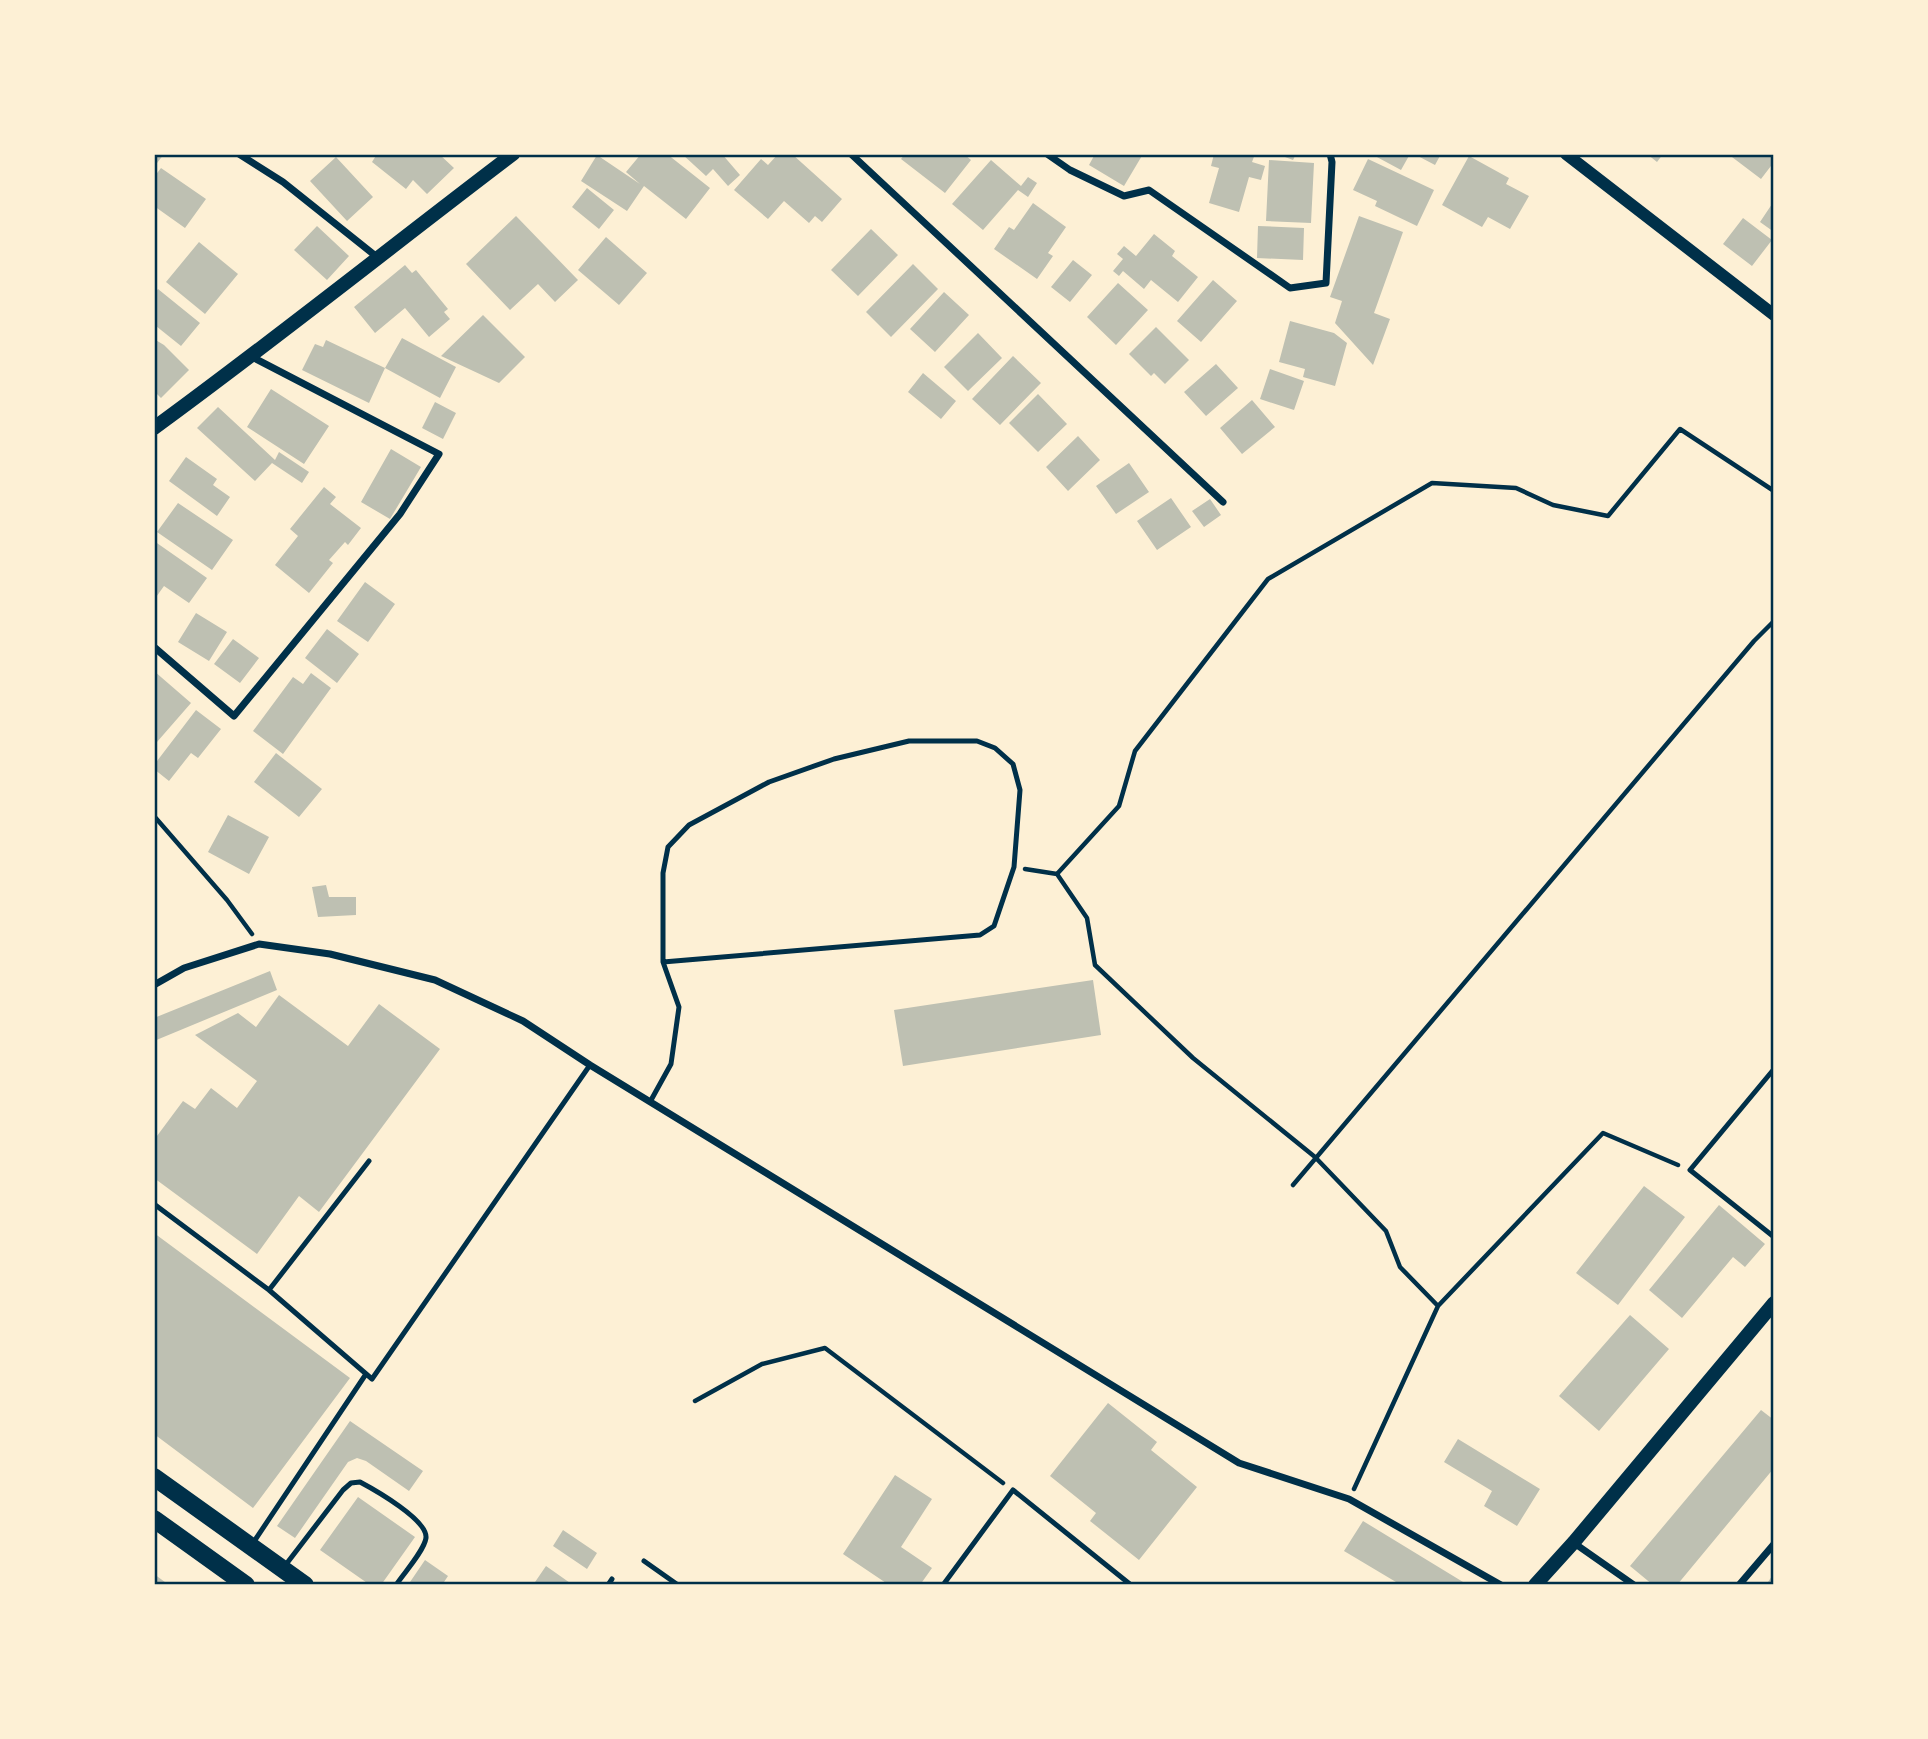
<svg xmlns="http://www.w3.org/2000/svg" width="1928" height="1739" font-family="Figtree,sans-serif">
  <rect width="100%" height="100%" fill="#fdf0d5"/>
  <path fill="#bec0b2" d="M 154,154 L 164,154 L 154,167 Z
    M 377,154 L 439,154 L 454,168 L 427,194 L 413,180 L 406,189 L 372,162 Z
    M 641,154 L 667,154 L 710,188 L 686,219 L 644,186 L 627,211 L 581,181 L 597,155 L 640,184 L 626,172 Z
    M 682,154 L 722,154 L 740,175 L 728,186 L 713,169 L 706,176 Z
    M 778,154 L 792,154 L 842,199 L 822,222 L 815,216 L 809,223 L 784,201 L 768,219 L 734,190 L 761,159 L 768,165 Z
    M 905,154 L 964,154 L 971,160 L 945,193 L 901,159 Z
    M 1095,154 L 1143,154 L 1124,186 L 1089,165 Z
    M 1214,154 L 1232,156 L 1233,154 L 1255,154 L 1252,162 L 1265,166 L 1261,180 L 1249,177 L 1239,212 L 1209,203 L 1219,168 L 1211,166 Z
    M 1277,154 L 1296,154 L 1293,160 Z
    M 1376,154 L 1410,154 L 1401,170 L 1375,156 Z
    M 1414,154 L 1441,154 L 1435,165 Z
    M 1647,154 L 1663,154 L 1657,162 Z
    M 1728,154 L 1774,154 L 1774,162 L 1761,179 Z
    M 1469,156 L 1509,178 L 1506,184 L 1529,196 L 1510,229 L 1488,217 L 1482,227 L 1442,205 Z
    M 336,157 L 373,197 L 347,221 L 310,181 Z
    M 1368,159 L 1434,190 L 1417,226 L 1375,206 L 1377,201 L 1353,190 Z
    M 991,160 L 1021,186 L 1028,177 L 1037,183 L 1028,197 L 1018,190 L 983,230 L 952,204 Z
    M 1269,160 L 1314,163 L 1311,223 L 1266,221 Z
    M 161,168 L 206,199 L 185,228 L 154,206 L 154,177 Z
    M 587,188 L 614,210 L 599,229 L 572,207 Z
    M 1774,201 L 1774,232 L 1760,222 Z
    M 1033,203 L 1066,227 L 1048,253 L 1053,256 L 1037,279 L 994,249 L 1009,227 L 1014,230 Z
    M 516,216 L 578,280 L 555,302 L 538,284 L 510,310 L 466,264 Z
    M 1359,216 L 1403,232 L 1374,313 L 1390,319 L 1373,365 L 1335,323 L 1342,301 L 1330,297 Z
    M 1743,218 L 1772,240 L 1752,266 L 1723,244 Z
    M 317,226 L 349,256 L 327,280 L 294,250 Z
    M 1258,226 L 1304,228 L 1303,260 L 1257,258 Z
    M 871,229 L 898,255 L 858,296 L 831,270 Z
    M 1154,234 L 1175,251 L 1172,256 L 1198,277 L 1178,302 L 1151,280 L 1144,289 L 1123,271 L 1119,276 L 1113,271 L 1123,259 L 1117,254 L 1124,246 L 1136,256 Z
    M 606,237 L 647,273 L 619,305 L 578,270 Z
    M 199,242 L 238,274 L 205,314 L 166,282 Z
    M 1073,260 L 1092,275 L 1070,302 L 1051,287 Z
    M 913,264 L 938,289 L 891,337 L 866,312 Z
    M 405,265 L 412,273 L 416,270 L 448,309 L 444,312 L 450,319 L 429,337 L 405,308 L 375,333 L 354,307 Z
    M 1213,280 L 1237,301 L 1201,342 L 1177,321 Z
    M 1118,283 L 1148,310 L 1116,345 L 1087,317 Z
    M 158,289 L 200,323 L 181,346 L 156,326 L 154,329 L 154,294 Z
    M 944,292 L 969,315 L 935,352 L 910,329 Z
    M 483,315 L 525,357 L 499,383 L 441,356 Z
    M 1290,321 L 1334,333 L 1347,343 L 1335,386 L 1303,377 L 1305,369 L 1279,362 Z
    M 1156,327 L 1189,360 L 1165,384 L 1154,373 L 1151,376 L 1129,354 Z
    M 978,333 L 1002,358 L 968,391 L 944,367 Z
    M 402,338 L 456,367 L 440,398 L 385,368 L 369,403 L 302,370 L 315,344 L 323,347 L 326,340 L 385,368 Z
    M 154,339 L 164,345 L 189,370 L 161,398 L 154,391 Z
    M 1013,356 L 1041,383 L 1000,425 L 972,399 Z
    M 1216,364 L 1238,388 L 1206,416 L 1184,392 Z
    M 1270,369 L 1304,381 L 1294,410 L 1260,399 Z
    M 923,373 L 956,401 L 941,419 L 908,392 Z
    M 271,389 L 329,426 L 304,464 L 247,427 Z
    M 1038,394 L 1067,424 L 1038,452 L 1009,423 Z
    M 1252,400 L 1275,427 L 1242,454 L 1220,428 Z
    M 435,402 L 456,413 L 443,439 L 422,428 Z
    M 218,407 L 275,460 L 279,452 L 309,472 L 302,483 L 272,463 L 255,481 L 197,428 Z
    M 1078,436 L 1100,460 L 1068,491 L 1046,467 Z
    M 391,449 L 421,467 L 390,519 L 361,502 Z
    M 186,457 L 217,479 L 213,485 L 230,497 L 217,516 L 169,481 Z
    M 1129,463 L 1149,492 L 1116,514 L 1096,486 Z
    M 324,487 L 336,497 L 330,504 L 361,528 L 348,545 L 345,542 L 329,560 L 333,563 L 309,593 L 275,565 L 298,536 L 290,529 Z
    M 1171,498 L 1191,527 L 1157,550 L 1137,521 Z
    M 1210,499 L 1221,515 L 1204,527 L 1192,511 Z
    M 178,503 L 233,540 L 212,570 L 157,532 Z
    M 154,541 L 207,578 L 189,603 L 164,586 L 154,600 Z
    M 365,582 L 395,604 L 368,642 L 337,621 Z
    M 196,613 L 227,632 L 209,661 L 178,642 Z
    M 327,629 L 359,654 L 337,683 L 305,658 Z
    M 233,639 L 259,658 L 240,683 L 214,664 Z
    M 154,671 L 191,703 L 157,742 L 154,740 Z
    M 311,673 L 331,688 L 283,754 L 253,731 L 293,677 L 303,684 Z
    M 196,710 L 221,729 L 198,758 L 191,753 L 169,781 L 154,769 L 154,765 Z
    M 276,753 L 322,789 L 299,817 L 254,782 Z
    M 228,815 L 269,837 L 249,874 L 208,852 Z
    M 326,885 L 329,897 L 356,897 L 356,915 L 318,917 L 312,887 Z
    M 270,971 L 277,990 L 154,1041 L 154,1018 Z
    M 1093,980 L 1101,1035 L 903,1066 L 894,1010 Z
    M 279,995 L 348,1046 L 379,1004 L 440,1049 L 319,1212 L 299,1196 L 257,1254 L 154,1178 L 154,1140 L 183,1101 L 195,1109 L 211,1088 L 237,1108 L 257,1081 L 195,1035 L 238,1013 L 256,1027 Z
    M 1644,1186 L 1685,1217 L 1618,1305 L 1576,1273 Z
    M 1719,1205 L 1765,1244 L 1745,1267 L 1733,1257 L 1682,1318 L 1649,1290 Z
    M 154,1233 L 350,1378 L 253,1508 L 154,1434 Z
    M 1630,1315 L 1669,1349 L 1599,1431 L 1559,1396 Z
    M 1108,1403 L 1157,1442 L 1151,1450 L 1197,1487 L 1139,1560 L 1090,1521 L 1096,1513 L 1050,1476 Z
    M 1761,1410 L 1774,1420 L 1774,1468 L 1677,1585 L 1653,1585 L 1630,1566 Z
    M 350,1421 L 423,1471 L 409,1491 L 366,1461 L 357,1458 L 348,1462 L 295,1538 L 277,1526 Z
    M 1458,1439 L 1540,1489 L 1517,1526 L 1484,1506 L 1492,1491 L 1444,1462 Z
    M 895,1475 L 932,1499 L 901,1547 L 932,1568 L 920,1585 L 889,1585 L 843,1554 Z
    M 358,1497 L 415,1537 L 381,1585 L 370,1585 L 320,1550 Z
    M 1363,1521 L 1468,1585 L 1401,1585 L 1344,1551 Z
    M 563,1530 L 597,1553 L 587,1569 L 553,1546 Z
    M 425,1560 L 448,1576 L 442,1585 L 408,1585 Z
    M 546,1566 L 573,1585 L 533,1585 Z
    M 1774,1573 L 1774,1585 L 1766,1585 Z
    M 154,1574 L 169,1585 L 154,1585 Z"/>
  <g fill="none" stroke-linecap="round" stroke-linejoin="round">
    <path stroke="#003049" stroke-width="4.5" d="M 154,816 L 227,900 L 252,934
      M 1025,869 L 1057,874 L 1087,918 L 1095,965 L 1193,1058 L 1315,1157 L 1386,1231 L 1400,1267 L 1438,1306
      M 1057,874 L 1119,806 L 1135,751 L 1268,579 L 1432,483 L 1516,488 L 1553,505 L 1608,516 L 1680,429 L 1774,491
      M 1293,1185 L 1754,641 L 1774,621
      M 695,1401 L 762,1364 L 825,1348 L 1003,1483
      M 1354,1489 L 1438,1306 L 1603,1133 L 1678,1165"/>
    <path stroke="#003049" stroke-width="5" d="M 1774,1069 L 1690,1170 L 1774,1237
      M 650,1102 L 671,1064 L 679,1007 L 663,962 L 663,873 L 668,847 L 689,825 L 769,782 L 834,759 L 909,741 L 977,741 L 995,748 L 1013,764 L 1020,790 L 1014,867 L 994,926 L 980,935 L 663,962
      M 154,1204 L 269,1290 L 372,1379 L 590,1065
      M 269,1290 L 369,1161
      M 253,1543 L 366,1374
      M 644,1561 L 678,1585
      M 284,1567 L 343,1490 L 351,1483 L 360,1482 C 375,1490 428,1520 426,1538 C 424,1551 404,1573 396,1585
      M 608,1585 L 612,1579
      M 943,1585 L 1013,1490 L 1131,1585"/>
    <path stroke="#003049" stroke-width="7" d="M 239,154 L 283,182 L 377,257
      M 851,154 L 1223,502
      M 1047,154 L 1070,170 L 1124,196 L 1149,190 L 1290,288 L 1326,283 L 1332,162 L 1330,154
      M 154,647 L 234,716 L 400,514 L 439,454 L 252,357
      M 154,985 L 184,968 L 259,944 L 330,954 L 435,980 L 523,1021 L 590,1065 L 1239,1463 L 1349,1499 L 1501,1585
      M 1574,1543 L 1634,1585
      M 1739,1585 L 1774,1544"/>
    <path stroke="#003049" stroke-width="12" d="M 1566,154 L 1774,315"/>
    <path stroke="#003049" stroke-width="14" d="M 154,428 C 276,339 393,245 513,154
      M 1535,1585 L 1574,1542 L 1774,1303"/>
    <path stroke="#003049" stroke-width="18" d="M 154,1477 L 305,1585
      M 154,1519 L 246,1585"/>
  </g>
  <rect width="1928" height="1739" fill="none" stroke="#fdf0d5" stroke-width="312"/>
  <rect x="156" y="156" width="1616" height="1427" fill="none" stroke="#003049" stroke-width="2.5"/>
</svg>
